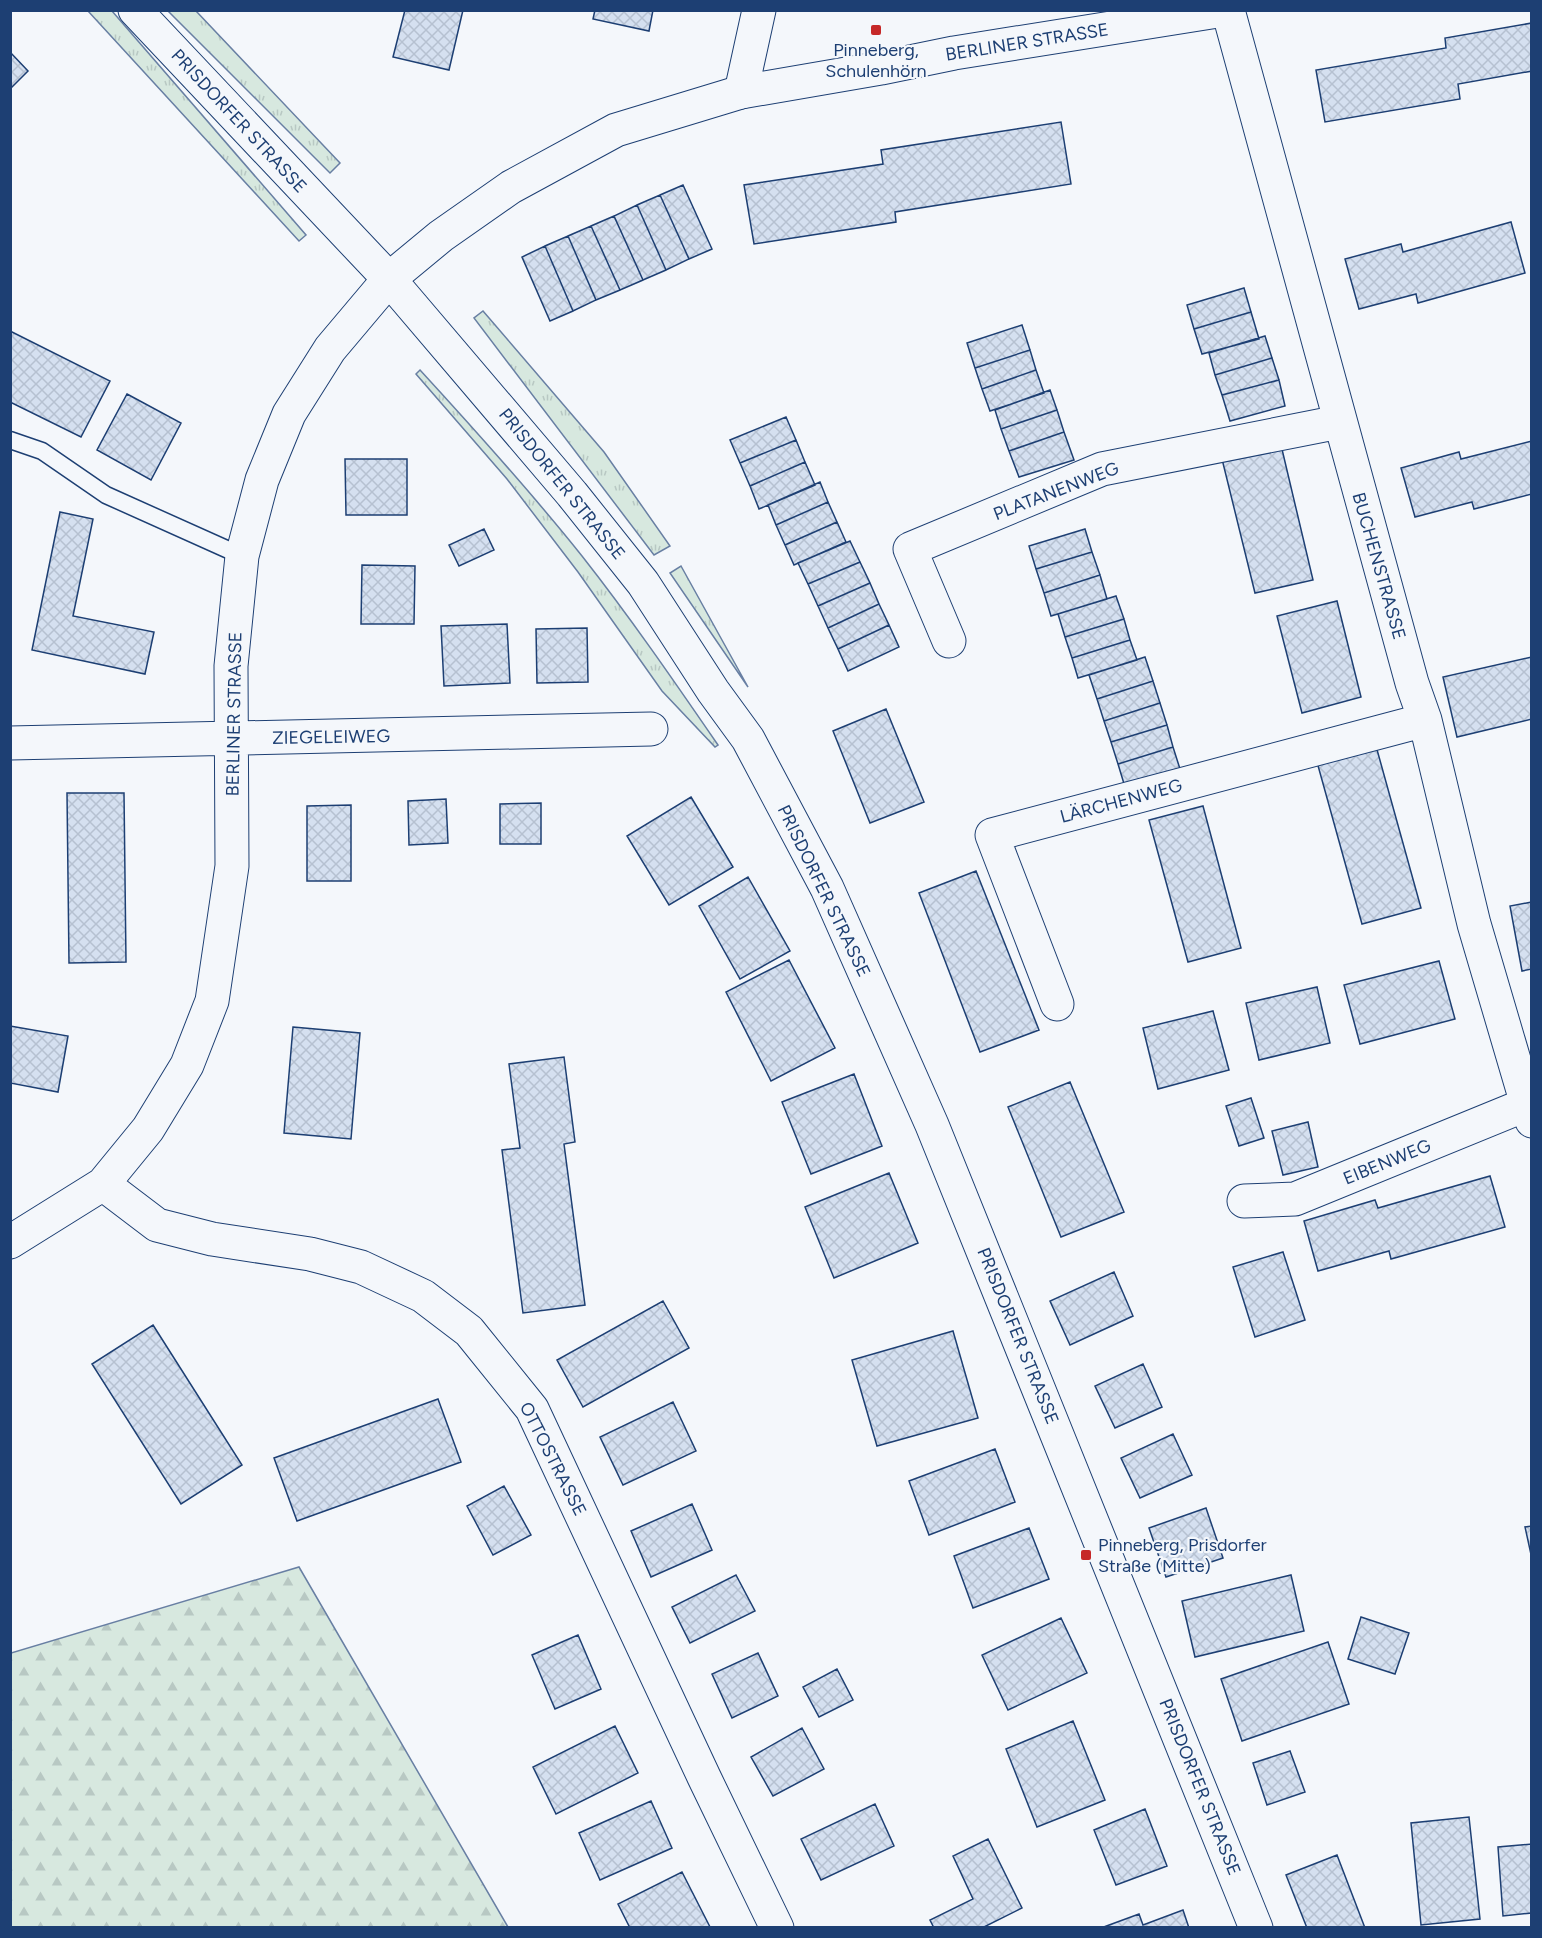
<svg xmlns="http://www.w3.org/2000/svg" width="1542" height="1938" font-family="Figtree,sans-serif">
  <defs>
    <pattern id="grass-tufts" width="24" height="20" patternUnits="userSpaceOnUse" patternTransform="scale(1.5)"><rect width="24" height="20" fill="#d7e8df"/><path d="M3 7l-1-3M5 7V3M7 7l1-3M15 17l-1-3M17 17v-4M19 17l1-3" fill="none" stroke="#b8c8c3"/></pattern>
    <pattern id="forest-firs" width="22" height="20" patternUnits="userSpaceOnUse" patternTransform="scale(1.5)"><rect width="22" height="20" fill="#d7e8df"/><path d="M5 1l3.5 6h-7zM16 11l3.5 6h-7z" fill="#b8c8c3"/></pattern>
    <pattern id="building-cross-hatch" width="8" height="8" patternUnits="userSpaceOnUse" patternTransform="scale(1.5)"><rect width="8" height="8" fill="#d5e0f0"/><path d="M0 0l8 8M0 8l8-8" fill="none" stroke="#b6c1d1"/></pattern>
  </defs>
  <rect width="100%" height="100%" fill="#f4f7fb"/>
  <path fill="url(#grass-tufts)" stroke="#687fa3" stroke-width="1.5" d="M 88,11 L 112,11 L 306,235 L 299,241 Z
    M 168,11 L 196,11 L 340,163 L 330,173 Z
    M 483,311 L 604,452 L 670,546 L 654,555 L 474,318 Z
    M 420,370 C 476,431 531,492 582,556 C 630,617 674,681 718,745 L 715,747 L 662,691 L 578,572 L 507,479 L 416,374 Z
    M 681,566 L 748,687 L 670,573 Z"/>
  <path fill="url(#forest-firs)" stroke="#687fa3" stroke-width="1.5" d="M 299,1567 L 508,1927 L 11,1927 L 11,1653 Z"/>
  <path fill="url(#building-cross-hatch)" stroke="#1d3f73" stroke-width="1.5" d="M 405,10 L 463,10 L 449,70 L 393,57 Z
    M 595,10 L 653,10 L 649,31 L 593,19 Z
    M 1532,23 L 1532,71 L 1458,84 L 1460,99 L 1325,122 L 1316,70 L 1446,48 L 1445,38 Z
    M 10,52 L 28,71 L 10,89 Z
    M 1061,122 L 1071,184 L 895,212 L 896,222 L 754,244 L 744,185 L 883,164 L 881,150 Z
    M 683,185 L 712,249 L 689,259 L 660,195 Z
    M 660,195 L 689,259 L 666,270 L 637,205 Z
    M 637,205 L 666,270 L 643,280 L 614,216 Z
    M 614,216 L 643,280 L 620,290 L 591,226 Z
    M 1511,222 L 1525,273 L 1418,303 L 1416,294 L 1359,309 L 1345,259 L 1401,244 L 1403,252 Z
    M 591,226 L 620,290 L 596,300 L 568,236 Z
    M 568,236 L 596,300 L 573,311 L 545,246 Z
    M 545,246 L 573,311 L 550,321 L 522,257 Z
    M 1244,288 L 1251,312 L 1194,329 L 1187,305 Z
    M 1251,312 L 1259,339 L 1202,354 L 1194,329 Z
    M 1022,325 L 1030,350 L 975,368 L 967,343 Z
    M 10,331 L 110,381 L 81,437 L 10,402 Z
    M 1265,336 L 1272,358 L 1215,375 L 1209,353 Z
    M 1030,350 L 1036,370 L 982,389 L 975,368 Z
    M 1272,358 L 1279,380 L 1222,395 L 1215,375 Z
    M 1036,370 L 1044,393 L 990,411 L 982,389 Z
    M 1279,380 L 1285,406 L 1230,421 L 1222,395 Z
    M 1050,390 L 1057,410 L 1001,429 L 995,410 Z
    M 127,394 L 181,423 L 151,480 L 97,450 Z
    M 1057,410 L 1064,432 L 1009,451 L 1001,429 Z
    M 786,417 L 796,440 L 740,463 L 730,440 Z
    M 1064,432 L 1074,460 L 1019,477 L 1009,451 Z
    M 796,440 L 805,462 L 750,486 L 740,463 Z
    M 1532,441 L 1532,494 L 1474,509 L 1472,502 L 1415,517 L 1401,468 L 1459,452 L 1461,459 Z
    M 1281,445 L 1313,580 L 1255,593 L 1222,459 Z
    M 345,459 L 407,459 L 407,515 L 346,515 Z
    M 805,462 L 815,485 L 759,509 L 750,486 Z
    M 820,482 L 828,502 L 776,525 L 768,505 Z
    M 828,502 L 837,522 L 785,545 L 776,525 Z
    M 60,512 L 93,519 L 73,616 L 154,632 L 145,674 L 32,650 Z
    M 837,522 L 846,542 L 794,565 L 785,545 Z
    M 484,529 L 494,550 L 459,566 L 449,545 Z
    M 1085,529 L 1092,552 L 1036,569 L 1029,546 Z
    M 850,541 L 860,562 L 808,584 L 798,563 Z
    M 1092,552 L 1100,575 L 1044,593 L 1036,569 Z
    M 860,562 L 870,583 L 818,606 L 808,584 Z
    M 362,565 L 415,566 L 414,624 L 361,624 Z
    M 1100,575 L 1107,599 L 1051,616 L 1044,593 Z
    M 870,583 L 879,604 L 828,628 L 818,606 Z
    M 1116,596 L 1124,619 L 1065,637 L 1058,614 Z
    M 1337,601 L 1361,697 L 1302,713 L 1277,616 Z
    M 879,604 L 889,625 L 838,649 L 828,628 Z
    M 1124,619 L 1130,640 L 1072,658 L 1065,637 Z
    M 507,624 L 510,683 L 444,686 L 441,626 Z
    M 889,625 L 899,647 L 848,671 L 838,649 Z
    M 587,628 L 588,682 L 537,683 L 536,629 Z
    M 1130,640 L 1137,660 L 1078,678 L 1072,658 Z
    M 1145,657 L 1153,681 L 1097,699 L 1089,675 Z
    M 1532,657 L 1532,719 L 1457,737 L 1443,677 Z
    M 1153,681 L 1160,703 L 1104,721 L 1097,699 Z
    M 1160,703 L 1167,725 L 1111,742 L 1104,721 Z
    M 886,709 L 924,802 L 870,823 L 833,731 Z
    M 1167,725 L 1173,747 L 1118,764 L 1111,742 Z
    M 1376,746 L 1421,908 L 1362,924 L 1317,762 Z
    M 1173,747 L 1180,769 L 1125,787 L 1118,764 Z
    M 67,793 L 124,793 L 126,962 L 69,963 Z
    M 691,797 L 733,867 L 669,905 L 627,836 Z
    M 446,799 L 448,843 L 409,845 L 408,801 Z
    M 541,803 L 541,844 L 500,844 L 500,804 Z
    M 351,805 L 351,881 L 307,881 L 307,806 Z
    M 1203,806 L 1241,948 L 1188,962 L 1149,820 Z
    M 976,871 L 1039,1030 L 980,1052 L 919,893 Z
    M 748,877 L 790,951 L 740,979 L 699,906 Z
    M 1532,902 L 1532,969 L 1522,971 L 1510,906 Z
    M 789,960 L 835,1048 L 771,1081 L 726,992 Z
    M 1439,961 L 1455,1019 L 1360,1044 L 1344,985 Z
    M 1317,987 L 1330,1043 L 1259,1060 L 1246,1003 Z
    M 1213,1011 L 1229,1070 L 1158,1089 L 1143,1028 Z
    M 10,1026 L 68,1036 L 58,1092 L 10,1083 Z
    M 293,1027 L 360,1033 L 351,1139 L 284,1133 Z
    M 564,1057 L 575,1142 L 564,1144 L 585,1305 L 523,1313 L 502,1150 L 520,1148 L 509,1064 Z
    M 854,1074 L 882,1146 L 811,1174 L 782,1102 Z
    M 1070,1082 L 1124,1212 L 1061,1237 L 1008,1107 Z
    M 1251,1098 L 1264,1138 L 1239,1146 L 1226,1106 Z
    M 1308,1122 L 1318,1167 L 1283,1175 L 1272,1131 Z
    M 889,1173 L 918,1243 L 834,1278 L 805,1207 Z
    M 1490,1176 L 1505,1227 L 1391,1259 L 1389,1251 L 1318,1271 L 1304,1221 L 1375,1200 L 1378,1208 Z
    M 1283,1252 L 1305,1320 L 1255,1337 L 1233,1267 Z
    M 1114,1272 L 1133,1316 L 1070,1345 L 1050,1301 Z
    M 663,1301 L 689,1348 L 583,1407 L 557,1360 Z
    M 153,1325 L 242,1465 L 181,1504 L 92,1364 Z
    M 953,1331 L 978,1418 L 877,1446 L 852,1360 Z
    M 1143,1364 L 1162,1407 L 1115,1428 L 1095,1386 Z
    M 438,1399 L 461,1462 L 297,1521 L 274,1458 Z
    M 673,1402 L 696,1451 L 623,1485 L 600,1437 Z
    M 1173,1434 L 1192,1475 L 1140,1498 L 1121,1458 Z
    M 995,1449 L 1015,1502 L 929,1535 L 909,1481 Z
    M 504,1486 L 531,1535 L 493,1555 L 467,1506 Z
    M 692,1504 L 712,1550 L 651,1577 L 631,1531 Z
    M 1206,1508 L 1223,1558 L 1166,1577 L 1149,1528 Z
    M 1532,1526 L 1532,1559 L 1525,1527 Z
    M 1029,1528 L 1049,1579 L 973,1608 L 954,1556 Z
    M 736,1575 L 755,1611 L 690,1643 L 672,1607 Z
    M 1291,1575 L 1304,1631 L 1195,1657 L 1182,1601 Z
    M 1361,1617 L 1409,1633 L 1395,1674 L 1348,1659 Z
    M 1061,1618 L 1087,1673 L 1008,1710 L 982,1655 Z
    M 578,1635 L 601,1689 L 555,1709 L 532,1655 Z
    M 1328,1642 L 1349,1704 L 1242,1741 L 1221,1679 Z
    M 758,1653 L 778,1696 L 732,1718 L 712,1674 Z
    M 837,1669 L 853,1700 L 819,1717 L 803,1687 Z
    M 1073,1721 L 1105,1800 L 1037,1827 L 1006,1749 Z
    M 615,1726 L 638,1773 L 556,1814 L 533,1767 Z
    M 802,1728 L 824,1769 L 773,1796 L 751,1757 Z
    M 1290,1751 L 1305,1792 L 1267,1805 L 1253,1763 Z
    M 651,1801 L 672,1848 L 600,1880 L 579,1833 Z
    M 875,1804 L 894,1846 L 821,1880 L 801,1839 Z
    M 1145,1809 L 1167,1866 L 1116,1885 L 1094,1830 Z
    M 1469,1817 L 1480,1919 L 1421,1925 L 1411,1823 Z
    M 988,1839 L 1022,1908 L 982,1928 L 934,1928 L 930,1920 L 973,1899 L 953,1856 Z
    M 1532,1844 L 1532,1913 L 1503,1916 L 1498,1847 Z
    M 1337,1855 L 1365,1928 L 1307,1928 L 1286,1875 Z
    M 682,1872 L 710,1927 L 630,1928 L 618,1904 Z
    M 1183,1910 L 1189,1928 L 1101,1928 L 1139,1914 L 1143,1925 Z"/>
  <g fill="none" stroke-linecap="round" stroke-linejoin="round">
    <defs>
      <path id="lane" d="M 10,440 L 42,451 L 106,495 L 242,556"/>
      <path id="street" d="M 1228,10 L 1412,683 L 1425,720 L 1474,924 L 1532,1121
        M 741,92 L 759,10
        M 949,641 L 910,549 L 1102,469 L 1339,422
        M 10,743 L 651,729
        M 1057,1004 L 992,835 L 1425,720
        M 103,1184 L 157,1225 L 212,1239 L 310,1254 L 361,1267 L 423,1296 L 469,1331 L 532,1409 L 704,1777 L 777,1928
        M 1244,1201 L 1295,1199 L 1525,1105
        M 10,1242 L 103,1184 L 148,1129 L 187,1065 L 212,1001 L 232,866 L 231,666 L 242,556 L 262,480 L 289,414 L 330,349 L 389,279"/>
      <path id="secondary" d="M 135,10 L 389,279 L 572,494 L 643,583 L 713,691 L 748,739 L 827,888 L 932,1125 L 1256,1928
        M 389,279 L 441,236 L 511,187 L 616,130 L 741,92 L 881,68 L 954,53 L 1224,10"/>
    </defs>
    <use href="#lane" stroke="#1d3f73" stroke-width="19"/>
    <use href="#street" stroke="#1d3f73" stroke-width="35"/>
    <use href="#secondary" stroke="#1d3f73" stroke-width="35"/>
    <use href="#lane" stroke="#f4f7fb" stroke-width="16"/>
    <use href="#street" stroke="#f4f7fb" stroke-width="33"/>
    <use href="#secondary" stroke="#f4f7fb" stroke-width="33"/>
  </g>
  <g fill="#c62828" stroke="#f4f7fb" stroke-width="2">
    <rect x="870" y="24" width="12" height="12" rx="3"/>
    <rect x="1080" y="1549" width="12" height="12" rx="3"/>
  </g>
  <g text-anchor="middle" stroke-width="4.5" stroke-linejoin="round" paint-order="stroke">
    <g font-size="18" fill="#1d3f73" stroke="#f4f7fb">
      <text transform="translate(1027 42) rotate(-9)" y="6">BERLINER STRASSE</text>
      <text transform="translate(239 121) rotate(47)" y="6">PRISDORFER STRASSE</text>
      <text transform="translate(562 484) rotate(51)" y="6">PRISDORFER STRASSE</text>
      <text transform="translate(1056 491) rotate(-21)" y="6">PLATANENWEG</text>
      <text transform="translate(1379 566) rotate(74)" y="6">BUCHENSTRASSE</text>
      <text transform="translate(234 714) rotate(-89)" y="6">BERLINER STRASSE</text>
      <text transform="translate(331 737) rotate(-1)" y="6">ZIEGELEIWEG</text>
      <text transform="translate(1121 801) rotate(-15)" y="6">LÄRCHENWEG</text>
      <text transform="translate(824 891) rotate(64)" y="6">PRISDORFER STRASSE</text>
      <text transform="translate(1387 1162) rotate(-22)" y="6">EIBENWEG</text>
      <text transform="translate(1018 1336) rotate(68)" y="6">PRISDORFER STRASSE</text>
      <text transform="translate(553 1459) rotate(63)" y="6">OTTOSTRASSE</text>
      <text transform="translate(1200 1787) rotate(68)" y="6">PRISDORFER STRASSE</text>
    </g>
    <g font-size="18" fill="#1d3f73" stroke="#f4f7fb">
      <text x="876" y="56">Pinneberg,<tspan x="876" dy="21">Schulenhörn</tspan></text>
      <text x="1098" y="1551" text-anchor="start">Pinneberg, Prisdorfer<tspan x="1098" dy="21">Straße (Mitte)</tspan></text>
    </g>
  </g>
  <rect width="1542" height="1938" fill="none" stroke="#1d3f73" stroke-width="24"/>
</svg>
